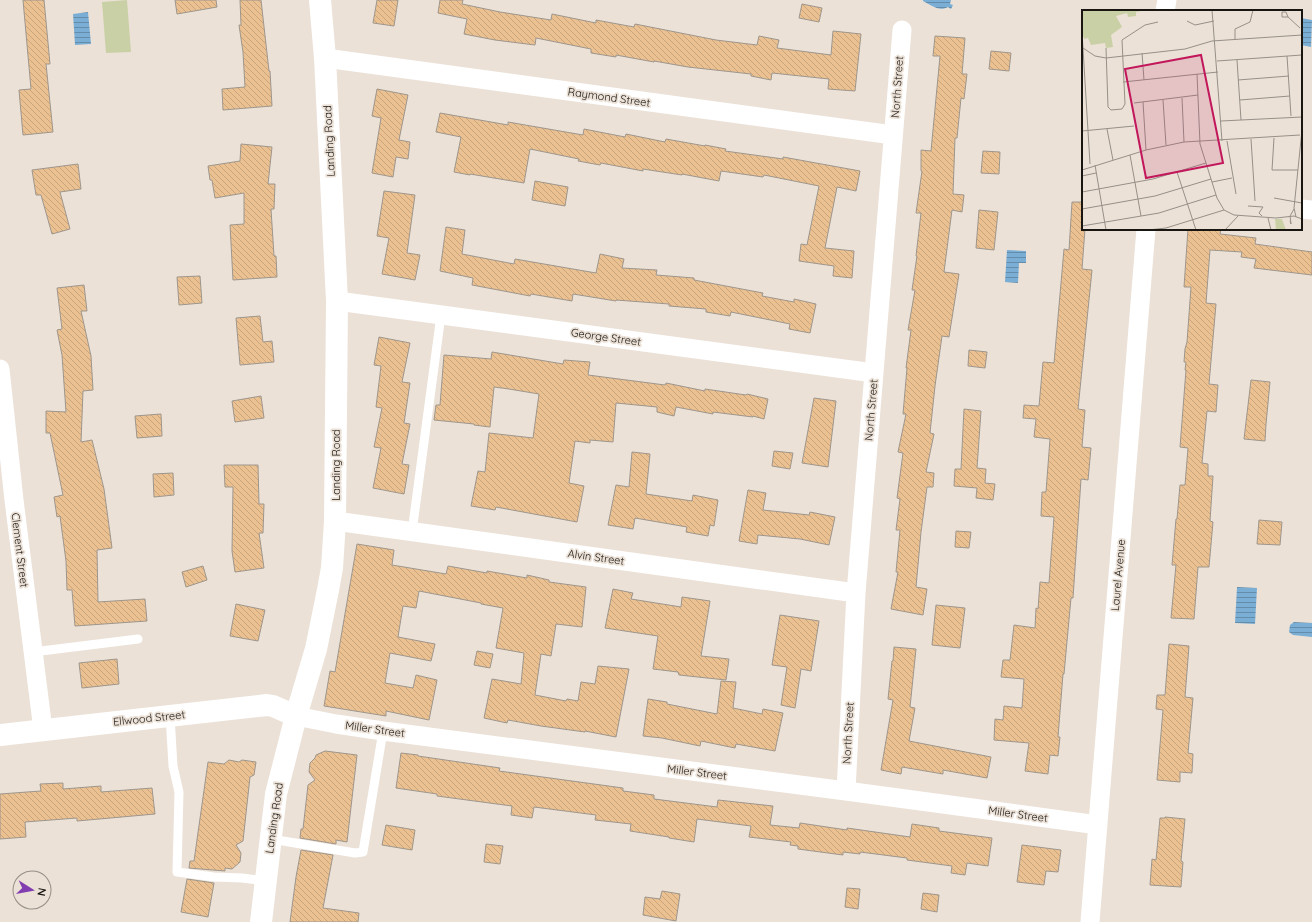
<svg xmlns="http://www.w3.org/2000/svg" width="1312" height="922" font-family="Quicksand,sans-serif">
  <defs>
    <pattern id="water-rules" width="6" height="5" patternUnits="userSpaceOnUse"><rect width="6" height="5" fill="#7baed5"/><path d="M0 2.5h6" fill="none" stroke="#648dab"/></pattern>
    <pattern id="building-back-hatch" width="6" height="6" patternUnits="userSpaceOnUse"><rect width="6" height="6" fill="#ebc192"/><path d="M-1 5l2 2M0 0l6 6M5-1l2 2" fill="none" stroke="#c9a57d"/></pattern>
  </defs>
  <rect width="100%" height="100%" fill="#ebe1d7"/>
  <path fill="#cad0a5" d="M 127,0 L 131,52 L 106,53 L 102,2 Z"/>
  <path fill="url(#water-rules)" d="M 923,0 L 951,0 L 950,4 L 953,5 L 951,9 L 948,7 C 939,12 931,5 923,1 Z
    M 88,12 L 91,44 L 75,45 L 73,14 Z
    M 1301,18 L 1312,20 L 1311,47 L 1301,45 Z
    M 1007,250 L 1026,251 L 1026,263 L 1019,263 L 1018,283 L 1005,282 Z
    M 1237,587 L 1257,588 L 1255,624 L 1235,623 Z
    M 1294,622 L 1312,623 L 1312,637 L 1293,635 L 1289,632 L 1290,625 Z"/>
  <path fill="url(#building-back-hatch)" stroke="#9e968c" d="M 23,0 L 44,0 L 50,64 L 46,64 L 53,132 L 23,135 L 19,90 L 31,89 Z
    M 175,0 L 216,0 L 217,7 L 177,14 Z
    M 240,0 L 261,0 L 269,71 L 270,71 L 272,106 L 223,110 L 222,89 L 245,87 L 243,52 L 239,25 L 241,25 Z
    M 377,0 L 398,0 L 394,26 L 373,23 Z
    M 440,0 L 463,0 L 462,4 L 500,12 L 551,20 L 552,14 L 596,23 L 596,20 L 634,27 L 635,24 L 716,40 L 757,45 L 759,36 L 779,40 L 777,48 L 831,55 L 833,31 L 861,34 L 855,91 L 828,89 L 829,79 L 772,73 L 771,80 L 751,76 L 751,74 L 688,67 L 654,61 L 654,62 L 616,55 L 616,57 L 591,53 L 591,49 L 536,38 L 535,45 L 495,40 L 464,34 L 467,19 L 438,13 Z
    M 802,4 L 822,8 L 819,22 L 799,18 Z
    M 935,36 L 965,38 L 962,74 L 967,74 L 964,99 L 961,98 L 957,138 L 955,138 L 953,194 L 964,195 L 962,212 L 952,210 L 944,272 L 959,274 L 949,337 L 942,336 L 935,386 L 930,433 L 934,434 L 926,472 L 934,473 L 933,487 L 927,487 L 921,532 L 916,587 L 927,589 L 923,615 L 891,609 L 898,572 L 896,572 L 900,530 L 896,530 L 900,499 L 897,498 L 903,453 L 898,452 L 906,414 L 903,414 L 907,368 L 906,368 L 911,330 L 908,330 L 915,290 L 912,290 L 917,256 L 916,256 L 921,213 L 916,213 L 922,171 L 921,171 L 921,150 L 931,151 L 940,56 L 933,56 Z
    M 991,51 L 1011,53 L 1009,71 L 989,69 Z
    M 377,89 L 408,95 L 399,140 L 410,142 L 408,159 L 396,157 L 393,177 L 372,173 L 381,118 L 372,116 Z
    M 440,113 L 508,125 L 508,122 L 583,135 L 584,129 L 625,137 L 626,134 L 665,142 L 666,139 L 705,146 L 705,145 L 726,149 L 725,151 L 783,159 L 783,157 L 860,171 L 856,191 L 837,187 L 825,248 L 854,251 L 852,278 L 833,276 L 834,266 L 799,261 L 801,244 L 807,245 L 819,186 L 764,175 L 763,177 L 721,171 L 719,181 L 682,174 L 682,175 L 643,169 L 643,171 L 601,163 L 600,165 L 578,161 L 579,159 L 530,149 L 524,183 L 470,174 L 470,175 L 454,172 L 461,137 L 436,132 Z
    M 241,144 L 272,147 L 268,184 L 275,184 L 274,209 L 271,209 L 274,256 L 276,256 L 277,277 L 233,280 L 230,225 L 244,224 L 244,193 L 215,198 L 212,180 L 210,180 L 208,166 L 240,161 Z
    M 983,151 L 1000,152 L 999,174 L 981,173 Z
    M 78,164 L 81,189 L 60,192 L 70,229 L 52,234 L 41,195 L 36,195 L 32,170 Z
    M 535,181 L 568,187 L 565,206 L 532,200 Z
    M 384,191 L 415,195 L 407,253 L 420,255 L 415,280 L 382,274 L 389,238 L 377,236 Z
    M 1072,202 L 1083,202 L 1083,229 L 1085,229 L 1082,269 L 1092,270 L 1078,409 L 1085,410 L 1082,447 L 1091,448 L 1088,480 L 1081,479 L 1073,598 L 1071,598 L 1064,674 L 1063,674 L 1058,737 L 1060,737 L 1058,756 L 1050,755 L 1048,774 L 1025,771 L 1029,743 L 994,740 L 995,719 L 1003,720 L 1004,706 L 1022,708 L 1024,679 L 1001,677 L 1003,660 L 1010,660 L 1014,625 L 1035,628 L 1036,608 L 1038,609 L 1040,582 L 1049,583 L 1054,517 L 1041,516 L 1042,492 L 1046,492 L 1050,439 L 1034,437 L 1036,419 L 1023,418 L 1024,405 L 1039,406 L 1043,362 L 1054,363 L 1064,249 L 1069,250 Z
    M 979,210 L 998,212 L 994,250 L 976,248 Z
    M 446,227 L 465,230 L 462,254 L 514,264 L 515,259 L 596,273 L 600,254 L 624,259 L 622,268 L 657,270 L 656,275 L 694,278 L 694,280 L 763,293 L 762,296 L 794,302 L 794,299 L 816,304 L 810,333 L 789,329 L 790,324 L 731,312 L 730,316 L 706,312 L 706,309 L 669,306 L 669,304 L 616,300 L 616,301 L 573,294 L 572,301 L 531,294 L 530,296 L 472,285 L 473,278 L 440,271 Z
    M 1188,229 L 1221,229 L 1220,234 L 1256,238 L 1255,244 L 1312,252 L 1312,275 L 1254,268 L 1256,259 L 1241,257 L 1242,252 L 1210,250 L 1206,303 L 1216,304 L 1209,384 L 1218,385 L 1216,412 L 1207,411 L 1202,463 L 1208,464 L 1208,476 L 1213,476 L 1210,521 L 1213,522 L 1209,567 L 1198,567 L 1194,619 L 1171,618 L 1176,565 L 1172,565 L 1176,519 L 1177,519 L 1180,485 L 1185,485 L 1188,448 L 1180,447 L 1186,370 L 1185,370 L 1186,362 L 1184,362 L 1185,349 L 1187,342 L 1191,287 L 1184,287 Z
    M 200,276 L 202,303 L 179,305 L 177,277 Z
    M 84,285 L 87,311 L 81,311 L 91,356 L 93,390 L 83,391 L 81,442 L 92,440 L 104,489 L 112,548 L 97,550 L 98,602 L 145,599 L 147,621 L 75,626 L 72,590 L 67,590 L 66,561 L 60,516 L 57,517 L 54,497 L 63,495 L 50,433 L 46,433 L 46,411 L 66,412 L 62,355 L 57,330 L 62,329 L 57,288 Z
    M 260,316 L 263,342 L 272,341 L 274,362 L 240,365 L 236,318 Z
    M 379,337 L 410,343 L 402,382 L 410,383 L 404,423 L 410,424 L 402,464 L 409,465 L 404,494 L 373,488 L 381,448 L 374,447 L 382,408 L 376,407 L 381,366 L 374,365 Z
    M 969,350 L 987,352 L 985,368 L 968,366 Z
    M 492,352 L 563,364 L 564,360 L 590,362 L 588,375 L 665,385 L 666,383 L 705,391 L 705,389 L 746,395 L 747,394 L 768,399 L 764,419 L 753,416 L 753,417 L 713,412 L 713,414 L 676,407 L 674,416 L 657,412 L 657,407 L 616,403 L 613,442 L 590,440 L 590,443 L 575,441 L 569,483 L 584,486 L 577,522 L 496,507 L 495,510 L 471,506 L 478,471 L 485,472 L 489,433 L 533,438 L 539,394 L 509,389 L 494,387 L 490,427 L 474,425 L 474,424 L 434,420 L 436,405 L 440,405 L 444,355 L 491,359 Z
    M 1251,380 L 1270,382 L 1266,424 L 1265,441 L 1244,439 Z
    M 261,396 L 264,418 L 235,422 L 232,401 Z
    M 814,398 L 836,401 L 828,467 L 802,463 Z
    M 964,409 L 981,411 L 977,468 L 986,469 L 985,483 L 995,484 L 993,500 L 976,498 L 977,488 L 954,486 L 955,469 L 961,469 Z
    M 161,414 L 162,436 L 137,438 L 135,416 Z
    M 774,451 L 793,453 L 790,469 L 772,466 Z
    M 632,452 L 650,454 L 646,494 L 692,501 L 693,495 L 718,500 L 714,526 L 710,525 L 708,536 L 686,532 L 687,527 L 635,518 L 633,529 L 608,525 L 616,485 L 629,487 Z
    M 224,465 L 258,465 L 259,504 L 264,504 L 263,533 L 259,533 L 264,568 L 235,572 L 232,551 L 233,487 L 225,487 Z
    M 173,473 L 174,495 L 154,497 L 153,474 Z
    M 748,490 L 766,493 L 763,510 L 809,515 L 810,512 L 835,517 L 829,545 L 800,539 L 758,535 L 757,544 L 739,541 Z
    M 1259,520 L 1282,522 L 1280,545 L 1257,544 Z
    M 956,531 L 971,532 L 969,548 L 955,547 Z
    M 357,544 L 394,550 L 392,565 L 446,574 L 448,566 L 487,573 L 487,571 L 527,578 L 527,575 L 549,580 L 549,582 L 586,587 L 582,627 L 556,624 L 551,656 L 541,654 L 535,695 L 566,701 L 567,699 L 578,701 L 581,682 L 595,684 L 598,666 L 629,669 L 616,737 L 585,731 L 585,732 L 541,726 L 508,720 L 507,723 L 484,718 L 492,679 L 521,684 L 524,653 L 496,648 L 503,608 L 481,604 L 481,603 L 419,591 L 416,608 L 403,606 L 398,637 L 435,644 L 431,661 L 390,653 L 385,683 L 413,688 L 416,675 L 437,680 L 429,720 L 386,711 L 386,716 L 324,706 L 330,671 L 335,672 Z
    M 203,566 L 207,580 L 186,587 L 182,572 Z
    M 613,589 L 633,593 L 631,599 L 681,607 L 682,597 L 710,601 L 701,656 L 729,659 L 726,680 L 679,675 L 678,672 L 653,669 L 658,636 L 605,628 Z
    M 236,604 L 265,610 L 258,641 L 230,636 Z
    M 936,605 L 965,608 L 960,648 L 932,645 Z
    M 780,615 L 819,621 L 811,671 L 801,669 L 795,708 L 781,705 L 787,667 L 772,665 Z
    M 1169,644 L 1189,646 L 1185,697 L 1193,698 L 1188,753 L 1193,754 L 1192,773 L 1180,772 L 1180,782 L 1157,780 L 1163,710 L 1156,709 L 1157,695 L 1165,695 Z
    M 894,647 L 916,649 L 910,707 L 915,708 L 909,741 L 991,757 L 987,778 L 943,770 L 943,774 L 902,767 L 901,774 L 881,770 L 893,700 L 888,699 L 892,661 L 893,661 Z
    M 477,651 L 493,654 L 490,668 L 474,665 Z
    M 117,659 L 119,684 L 82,688 L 79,663 Z
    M 721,681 L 736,682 L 733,708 L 762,714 L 763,709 L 783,713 L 775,751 L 736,744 L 735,748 L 701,741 L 700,746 L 662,738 L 643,736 L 648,699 L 667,702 L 667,704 L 717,714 Z
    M 325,751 L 357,755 L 347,842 L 336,840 L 336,844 L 300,838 L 301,829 L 303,829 L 308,785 L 315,780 L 309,772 L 310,763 L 315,758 L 316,755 Z
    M 401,753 L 418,755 L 418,756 L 500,768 L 499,771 L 623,788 L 623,791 L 654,795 L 654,799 L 717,807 L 718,800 L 773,806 L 770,825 L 799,828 L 800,823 L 847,830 L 847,828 L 910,837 L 912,824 L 939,828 L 939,831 L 992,838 L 988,866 L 967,863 L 965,875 L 951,873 L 952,866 L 907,860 L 907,858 L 860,852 L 860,854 L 843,852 L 843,855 L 798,849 L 798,846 L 790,845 L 791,842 L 749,837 L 751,826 L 697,819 L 694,842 L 669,838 L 669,837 L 630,831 L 631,824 L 595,820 L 596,815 L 534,807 L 532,818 L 511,815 L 512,806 L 437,796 L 437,794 L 396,788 Z
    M 229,760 L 239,762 L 242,760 L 256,762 L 254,775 L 250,777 L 243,841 L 236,845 L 241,853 L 240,862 L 232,869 L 225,868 L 225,871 L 189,868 L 190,861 L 194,861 L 208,762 L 224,764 Z
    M 63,783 L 63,789 L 101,786 L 101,792 L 152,788 L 155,814 L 77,821 L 77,818 L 25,822 L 26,837 L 0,839 L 0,794 L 41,791 L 40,784 Z
    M 1165,817 L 1185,819 L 1181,861 L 1183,862 L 1181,887 L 1150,885 L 1152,859 L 1156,860 L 1160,818 L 1165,818 Z
    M 386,825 L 415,830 L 412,850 L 382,845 Z
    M 486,844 L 503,846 L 500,864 L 484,862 Z
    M 1022,845 L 1061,850 L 1058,872 L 1046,871 L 1044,885 L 1017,882 Z
    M 301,850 L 333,855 L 323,908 L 359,913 L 358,922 L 290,922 L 296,877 Z
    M 187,879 L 214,883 L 208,917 L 181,912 Z
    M 847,888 L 860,889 L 858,909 L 845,907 Z
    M 662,891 L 680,894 L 676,921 L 643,915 L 645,897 L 660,899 Z
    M 923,893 L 939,895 L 937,912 L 921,909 Z"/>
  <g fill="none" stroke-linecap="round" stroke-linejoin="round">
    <path stroke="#fff" stroke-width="9" d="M 412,532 L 441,315
      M 33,652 L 138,639
      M 170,716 L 173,766 L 179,792 L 177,872 L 214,877 L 242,878 L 266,881
      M 271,839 L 355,853 L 363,852 L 383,731"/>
    <path stroke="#fff" stroke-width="19" d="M 1165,11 L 1167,0
      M 325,58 L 893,135
      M 1301,209 L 1312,210
      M 337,301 L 874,373
      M 0,369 L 14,500 L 43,730
      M 335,521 L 856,593
      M 296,716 L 336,724 L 383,731 L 846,791 L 1098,825
      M 846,791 L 856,593 L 902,30
      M 1090,922 L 1146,229"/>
    <path stroke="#fff" stroke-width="22" d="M 0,735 L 267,705 L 273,706 L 296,716
      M 261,922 L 276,794 L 296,716 L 316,649 L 328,590 L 332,568 L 335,521 L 337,301 L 325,58 L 320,0"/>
  </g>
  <g text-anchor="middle" stroke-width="3.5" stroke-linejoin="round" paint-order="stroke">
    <g font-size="11" fill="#191612" stroke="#ebe1d7">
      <text transform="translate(897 87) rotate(-86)" y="4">North Street</text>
      <text transform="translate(609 97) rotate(8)" y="4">Raymond Street</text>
      <text transform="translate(329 141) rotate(-93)" y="4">Landing Road</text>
      <text transform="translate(606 337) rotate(8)" y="4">George Street</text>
      <text transform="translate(871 410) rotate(-85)" y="4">North Street</text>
      <text transform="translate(336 465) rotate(-90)" y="4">Landing Road</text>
      <text transform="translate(20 550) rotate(83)" y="4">Clement Street</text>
      <text transform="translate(596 557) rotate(8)" y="4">Alvin Street</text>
      <text transform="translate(1118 575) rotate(-85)" y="4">Laurel Avenue</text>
      <text transform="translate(149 718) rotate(-6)" y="4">Ellwood Street</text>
      <text transform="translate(375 729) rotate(8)" y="4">Miller Street</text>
      <text transform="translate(848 733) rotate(-87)" y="4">North Street</text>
      <text transform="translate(697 772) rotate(7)" y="4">Miller Street</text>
      <text transform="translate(1018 814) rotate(8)" y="4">Miller Street</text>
      <text transform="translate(274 818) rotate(-82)" y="4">Landing Road</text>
    </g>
  </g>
  <g transform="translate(1082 10)">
    <rect width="220" height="220" fill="#ebe1d7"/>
    <path d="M 0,0 L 59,0 L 59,1 L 54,2 L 54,6 L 46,7 L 45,3 L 34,6 L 40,17 L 29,25 L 31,37 L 24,38 L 23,33 L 9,35 L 6,28 L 2,29 ZM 193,209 L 200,209 L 204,220 L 194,220 Z" fill="#cad0a5"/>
    <path d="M 0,0 L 21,0 L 21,22 L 1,27 Z" fill="#cad0a5"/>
    <path fill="none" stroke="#979088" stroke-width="1" d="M 130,0 L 140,131M 206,7 L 200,7 L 200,2 L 204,2 L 206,7 L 218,18M 105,11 L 113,15 L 132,11M 0,22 L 8,154M 153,29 L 153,19 L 168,12 L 171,0M 1,38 L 13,46 L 24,48 L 103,39 L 130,31 L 220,25M 24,38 L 26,97 L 29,100 L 40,99 L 43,94 L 40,30 L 63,15 L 76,12M 60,43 L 62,70M 205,46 L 209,106M 155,50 L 159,110M 135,51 L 220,45M 115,64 L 118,134 L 135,188 L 142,200 L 152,205 L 194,208 L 212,206 L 220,209M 156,70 L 207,66M 41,72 L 136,62M 100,88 L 102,132M 81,90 L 84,135M 158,90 L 208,86M 61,92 L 64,140M 52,93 L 116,85M 139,111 L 220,107M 25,119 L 31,150M 0,121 L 52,116M 192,128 L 190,160 L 216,160M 169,129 L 173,191M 145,131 L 154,184M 48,145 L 59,206M 13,155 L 24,220M 0,160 L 64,140 L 102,132 L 218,125M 95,162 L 114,220M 0,166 L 14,163M 130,172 L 150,168M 0,182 L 71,169 L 124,153M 192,188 L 220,193M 166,196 L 181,197 L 177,203 L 180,206M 0,199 L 73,186 L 129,169M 214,207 L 212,198 L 220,120M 186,208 L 189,220M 208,211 L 209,214 L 208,206 L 212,199M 0,216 L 77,203 L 134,185M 66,220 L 84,218 L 142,200M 143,220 L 156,206"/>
    <path fill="#c2185b" fill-opacity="0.15" stroke="#c2185b" stroke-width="2" d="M 119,45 L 141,153 L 64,168 L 43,59 Z"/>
    <rect width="220" height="220" fill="none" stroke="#191612" stroke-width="2"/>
  </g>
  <g transform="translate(32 890) rotate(101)"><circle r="19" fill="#ebe1d7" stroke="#979088"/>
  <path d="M0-3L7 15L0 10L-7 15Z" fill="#823db0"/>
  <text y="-6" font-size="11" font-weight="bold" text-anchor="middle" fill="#191612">N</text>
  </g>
</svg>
